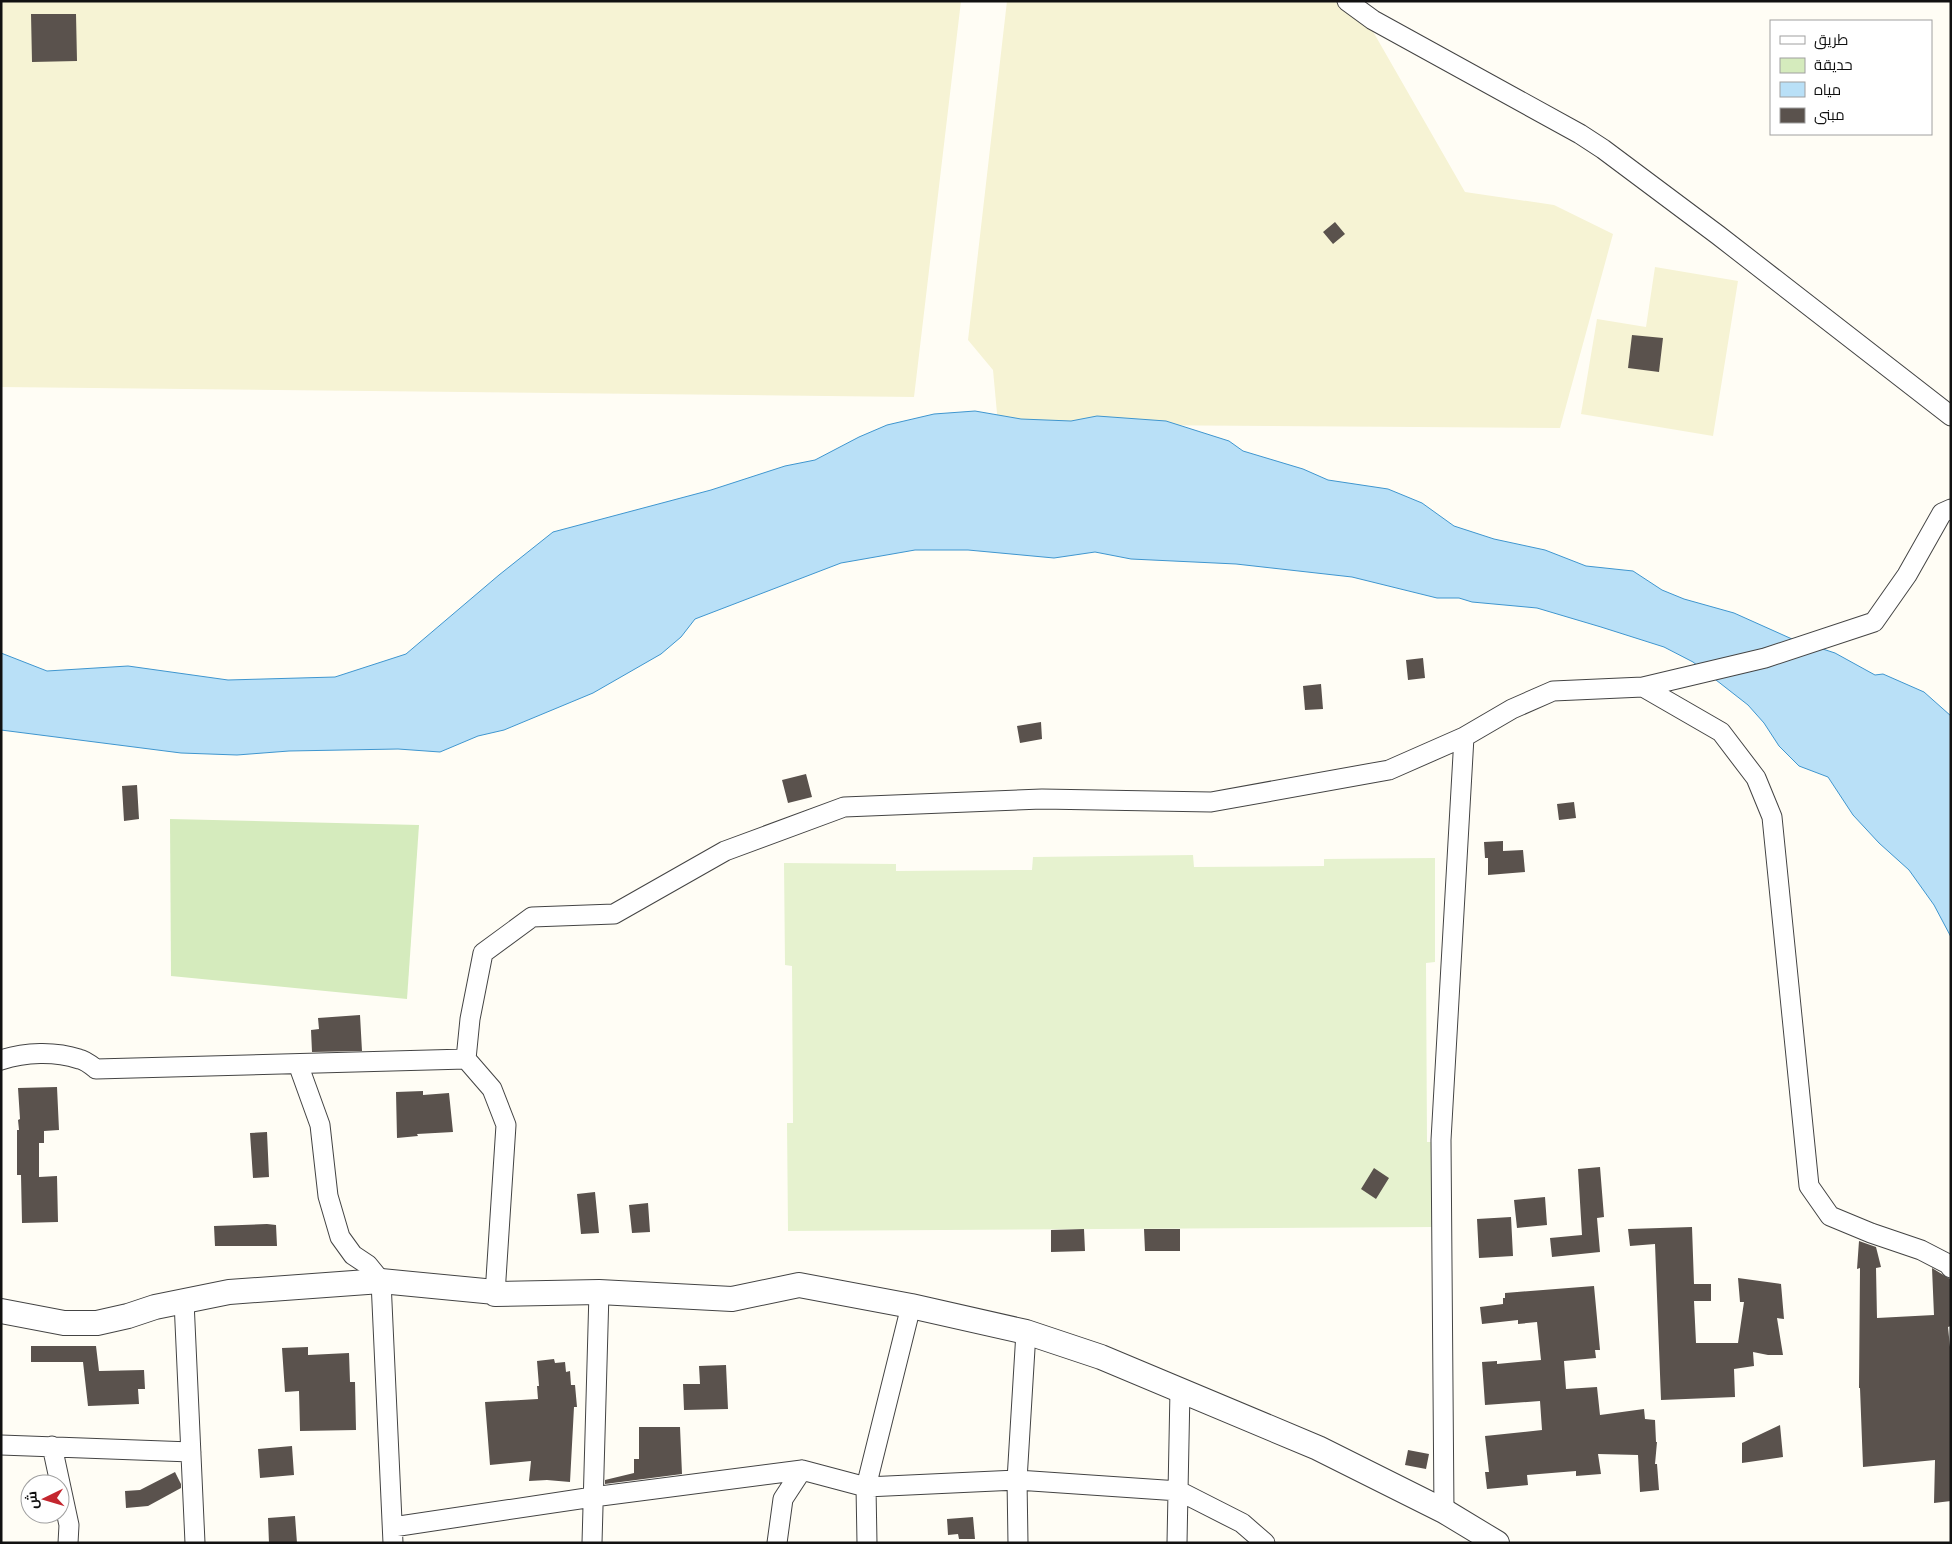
<svg xmlns="http://www.w3.org/2000/svg" width="1952" height="1544" font-family="'Roboto Serif',Cairo,serif">
  <rect width="100%" height="100%" fill="#fffdf5"/>
  <path fill="#f6f3d4" d="M 1,1 L 961,1 L 914,397 L 1,387 Z
    M 1007,1 L 1334,1 L 1371,28 L 1465,192 L 1554,205 L 1613,234 L 1560,428 L 998,424 L 993,370 L 968,340 Z
    M 1655,267 L 1738,281 L 1713,436 L 1581,414 L 1597,319 L 1646,327 Z"/>
  <path fill="#d5ebbd" d="M 170,819 L 419,825 L 407,999 L 171,976 Z"/>
  <path fill="#e6f2cf" d="M 1193,855 L 1194,867 L 1324,866 L 1324,859 L 1435,858 L 1435,962 L 1426,963 L 1427,1142 L 1434,1142 L 1434,1227 L 788,1231 L 787,1123 L 793,1123 L 792,966 L 785,965 L 784,863 L 896,864 L 896,871 L 1032,870 L 1033,857 Z"/>
  <path fill="#b9e0f7" stroke="#3f96cf" d="M 975,411 L 1021,419 L 1071,421 L 1097,416 L 1166,421 L 1229,441 L 1243,451 L 1303,469 L 1328,480 L 1388,489 L 1422,503 L 1454,526 L 1494,539 L 1545,550 L 1586,566 L 1633,571 L 1662,590 L 1684,599 L 1734,613 L 1792,639 L 1835,653 L 1875,675 L 1883,674 L 1924,692 L 1951,716 L 1951,937 L 1934,905 L 1909,870 L 1879,843 L 1853,815 L 1828,777 L 1799,766 L 1779,746 L 1764,723 L 1748,705 L 1693,662 L 1664,647 L 1601,627 L 1537,608 L 1472,602 L 1459,598 L 1437,598 L 1352,577 L 1236,564 L 1131,559 L 1095,552 L 1054,558 L 968,550 L 915,550 L 841,563 L 695,619 L 681,637 L 661,654 L 593,693 L 504,730 L 478,736 L 440,752 L 398,749 L 289,751 L 237,755 L 181,753 L 1,730 L 1,653 L 47,671 L 128,666 L 228,680 L 335,677 L 406,654 L 499,575 L 553,532 L 711,490 L 785,466 L 815,460 L 859,437 L 887,425 L 934,414 Z"/>
  <path fill="#5a524d" d="M 31,14 L 76,14 L 77,61 L 32,62 Z
    M 1335,222 L 1345,234 L 1333,244 L 1323,232 Z
    M 1632,335 L 1663,338 L 1659,372 L 1628,368 Z
    M 1423,658 L 1425,678 L 1408,680 L 1406,660 Z
    M 1321,684 L 1323,709 L 1305,710 L 1303,686 Z
    M 1041,722 L 1042,739 L 1020,743 L 1017,726 Z
    M 806,774 L 812,797 L 788,803 L 782,780 Z
    M 137,785 L 139,819 L 124,821 L 122,786 Z
    M 1574,802 L 1576,818 L 1559,820 L 1557,804 Z
    M 1503,841 L 1503,851 L 1523,850 L 1525,872 L 1488,875 L 1488,858 L 1485,858 L 1484,842 Z
    M 360,1015 L 362,1051 L 312,1052 L 311,1030 L 319,1029 L 318,1018 Z
    M 57,1087 L 59,1130 L 44,1131 L 44,1143 L 39,1143 L 39,1177 L 57,1176 L 58,1222 L 22,1223 L 21,1175 L 17,1175 L 17,1130 L 19,1130 L 18,1120 L 20,1119 L 18,1088 Z
    M 423,1091 L 423,1095 L 449,1093 L 453,1132 L 417,1134 L 418,1136 L 397,1138 L 396,1092 Z
    M 267,1132 L 269,1177 L 253,1178 L 250,1133 Z
    M 1600,1167 L 1604,1217 L 1597,1218 L 1600,1252 L 1552,1257 L 1550,1238 L 1582,1235 L 1578,1169 Z
    M 1374,1168 L 1389,1178 L 1376,1199 L 1361,1189 Z
    M 595,1192 L 599,1233 L 581,1234 L 577,1194 Z
    M 1545,1197 L 1547,1225 L 1517,1228 L 1514,1200 Z
    M 648,1203 L 650,1232 L 632,1233 L 629,1205 Z
    M 1511,1217 L 1513,1256 L 1479,1258 L 1477,1219 Z
    M 267,1224 L 276,1225 L 277,1246 L 215,1246 L 214,1226 Z
    M 1692,1227 L 1694,1284 L 1711,1284 L 1711,1301 L 1694,1301 L 1696,1343 L 1738,1343 L 1744,1302 L 1740,1302 L 1738,1278 L 1781,1284 L 1784,1319 L 1777,1318 L 1783,1355 L 1768,1355 L 1753,1352 L 1754,1366 L 1734,1369 L 1735,1397 L 1661,1400 L 1655,1244 L 1630,1246 L 1628,1229 Z
    M 1084,1229 L 1085,1251 L 1051,1252 L 1051,1230 Z
    M 1144,1229 L 1180,1229 L 1180,1251 L 1145,1251 Z
    M 1859,1241 L 1876,1247 L 1881,1267 L 1876,1268 L 1877,1318 L 1934,1315 L 1932,1268 L 1950,1279 L 1951,1326 L 1948,1327 L 1951,1357 L 1951,1501 L 1934,1503 L 1935,1460 L 1863,1467 L 1860,1388 L 1859,1388 L 1860,1268 L 1857,1269 Z
    M 1594,1286 L 1600,1350 L 1595,1350 L 1596,1358 L 1564,1361 L 1566,1389 L 1597,1387 L 1600,1415 L 1644,1409 L 1645,1419 L 1655,1420 L 1656,1442 L 1657,1442 L 1655,1464 L 1657,1464 L 1659,1490 L 1640,1492 L 1638,1455 L 1598,1454 L 1601,1474 L 1576,1476 L 1576,1471 L 1527,1475 L 1528,1485 L 1487,1489 L 1485,1472 L 1489,1472 L 1485,1436 L 1542,1430 L 1540,1401 L 1485,1405 L 1482,1362 L 1497,1361 L 1497,1364 L 1541,1360 L 1537,1322 L 1518,1324 L 1518,1320 L 1482,1324 L 1480,1307 L 1503,1304 L 1503,1298 L 1505,1298 L 1505,1293 Z
    M 31,1346 L 96,1346 L 99,1371 L 144,1370 L 145,1389 L 138,1389 L 139,1404 L 88,1406 L 83,1362 L 31,1362 Z
    M 308,1347 L 308,1355 L 349,1353 L 350,1382 L 355,1382 L 356,1430 L 300,1431 L 299,1391 L 285,1392 L 282,1348 Z
    M 554,1359 L 555,1363 L 565,1362 L 566,1372 L 570,1371 L 571,1385 L 575,1385 L 577,1407 L 574,1407 L 570,1482 L 547,1480 L 529,1481 L 531,1461 L 490,1465 L 485,1402 L 538,1399 L 537,1386 L 539,1386 L 537,1361 Z
    M 726,1365 L 728,1409 L 684,1410 L 683,1384 L 700,1384 L 699,1366 Z
    M 1780,1425 L 1783,1457 L 1742,1463 L 1742,1443 Z
    M 639,1427 L 680,1427 L 682,1474 L 605,1484 L 605,1480 L 634,1473 L 634,1459 L 639,1459 Z
    M 292,1446 L 294,1475 L 260,1478 L 258,1449 Z
    M 1408,1450 L 1429,1454 L 1426,1469 L 1405,1465 Z
    M 175,1472 L 181,1484 L 181,1488 L 148,1506 L 126,1508 L 125,1491 L 140,1490 Z
    M 295,1516 L 297,1543 L 269,1543 L 268,1518 Z
    M 973,1517 L 975,1539 L 959,1539 L 958,1534 L 948,1535 L 947,1519 Z"/>
  <g fill="none" stroke-linecap="round" stroke-linejoin="round">
    <defs>
      <path id="minor" d="M 1347,1 L 1373,20 L 1580,134 L 1603,149 L 1718,235 L 1951,416
        M 1643,687 L 1765,658 L 1874,622 L 1907,575 L 1942,513 L 1951,509
        M 466,1059 L 470,1019 L 483,953 L 532,917 L 614,914 L 725,851 L 844,807 L 1042,799 L 1211,802 L 1389,770 L 1464,737 L 1512,709 L 1553,691 L 1643,687 L 1721,732 L 1756,778 L 1772,817 L 1809,1186 L 1830,1216 L 1871,1233 L 1921,1250 L 1948,1264 L 1951,1268
        M 1,1060 C 25,1052 55,1051 79,1059 C 85,1060 91,1065 96,1069 L 466,1059 L 492,1089 L 506,1125 L 495,1294
        M 298,1064 L 320,1125 L 328,1196 L 340,1237 L 353,1255 L 368,1265 L 381,1281 L 393,1543
        M 184,1301 L 195,1543
        M 1,1445 L 191,1452
        M 52,1446 L 69,1525 L 68,1543
        M 1444,1511 L 1441,1140 L 1464,737
        M 393,1527 L 593,1497 L 802,1470 L 866,1487 L 1017,1480 L 1179,1491 L 1242,1523 L 1265,1543
        M 592,1543 L 599,1292
        M 777,1543 L 783,1499 L 802,1470
        M 867,1543 L 866,1487 L 911,1306
        M 1018,1543 L 1017,1480 L 1026,1332
        M 1177,1543 L 1180,1390"/>
      <path id="tertiary" d="M 1,1311 L 64,1323 L 97,1323 L 128,1316 L 155,1307 L 229,1292 L 381,1281 L 495,1292 L 495,1294 L 599,1292 L 732,1299 L 799,1285 L 911,1306 L 1026,1332 L 1101,1357 L 1318,1448 L 1444,1511 L 1497,1543"/>
    </defs>
    <use href="#minor" stroke="#444" stroke-width="21"/>
    <use href="#tertiary" stroke="#444" stroke-width="26"/>
    <use href="#minor" stroke="#fff" stroke-width="19"/>
    <use href="#tertiary" stroke="#fff" stroke-width="24"/>
  </g>
  <rect width="1952" height="1544" fill="none" stroke="#111111" stroke-width="5"/>
  <rect x="1770" y="20" width="162" height="115" fill="#ffffff" stroke="#a0a0a0"/>
  <rect x="1780" y="36" width="25" height="8" fill="#ffffff" stroke="#a0a0a0"/>
  <text x="1814" y="45" font-size="15" fill="#111111">طريق</text>
  <rect x="1780" y="58" width="25" height="15" fill="#d5ebbd" stroke="#a0a0a0"/>
  <text x="1814" y="70" font-size="15" fill="#111111">حديقة</text>
  <rect x="1780" y="82" width="25" height="15" fill="#b9e0f7" stroke="#a0a0a0"/>
  <text x="1814" y="95" font-size="15" fill="#111111">مياه</text>
  <rect x="1780" y="108" width="25" height="15" fill="#5a524d" stroke="#a0a0a0"/>
  <text x="1814" y="120" font-size="15" fill="#111111">مبنى</text>
  <g transform="translate(45 1499) rotate(265)"><circle r="24" fill="#ffffff" stroke="#a0a0a0"/>
  <path d="M0-4L9 19L0 12L-9 19Z" fill="#c4262e"/>
  <text y="-8" font-size="14" font-weight="bold" text-anchor="middle" fill="#111111">ش</text>
  </g>
</svg>
